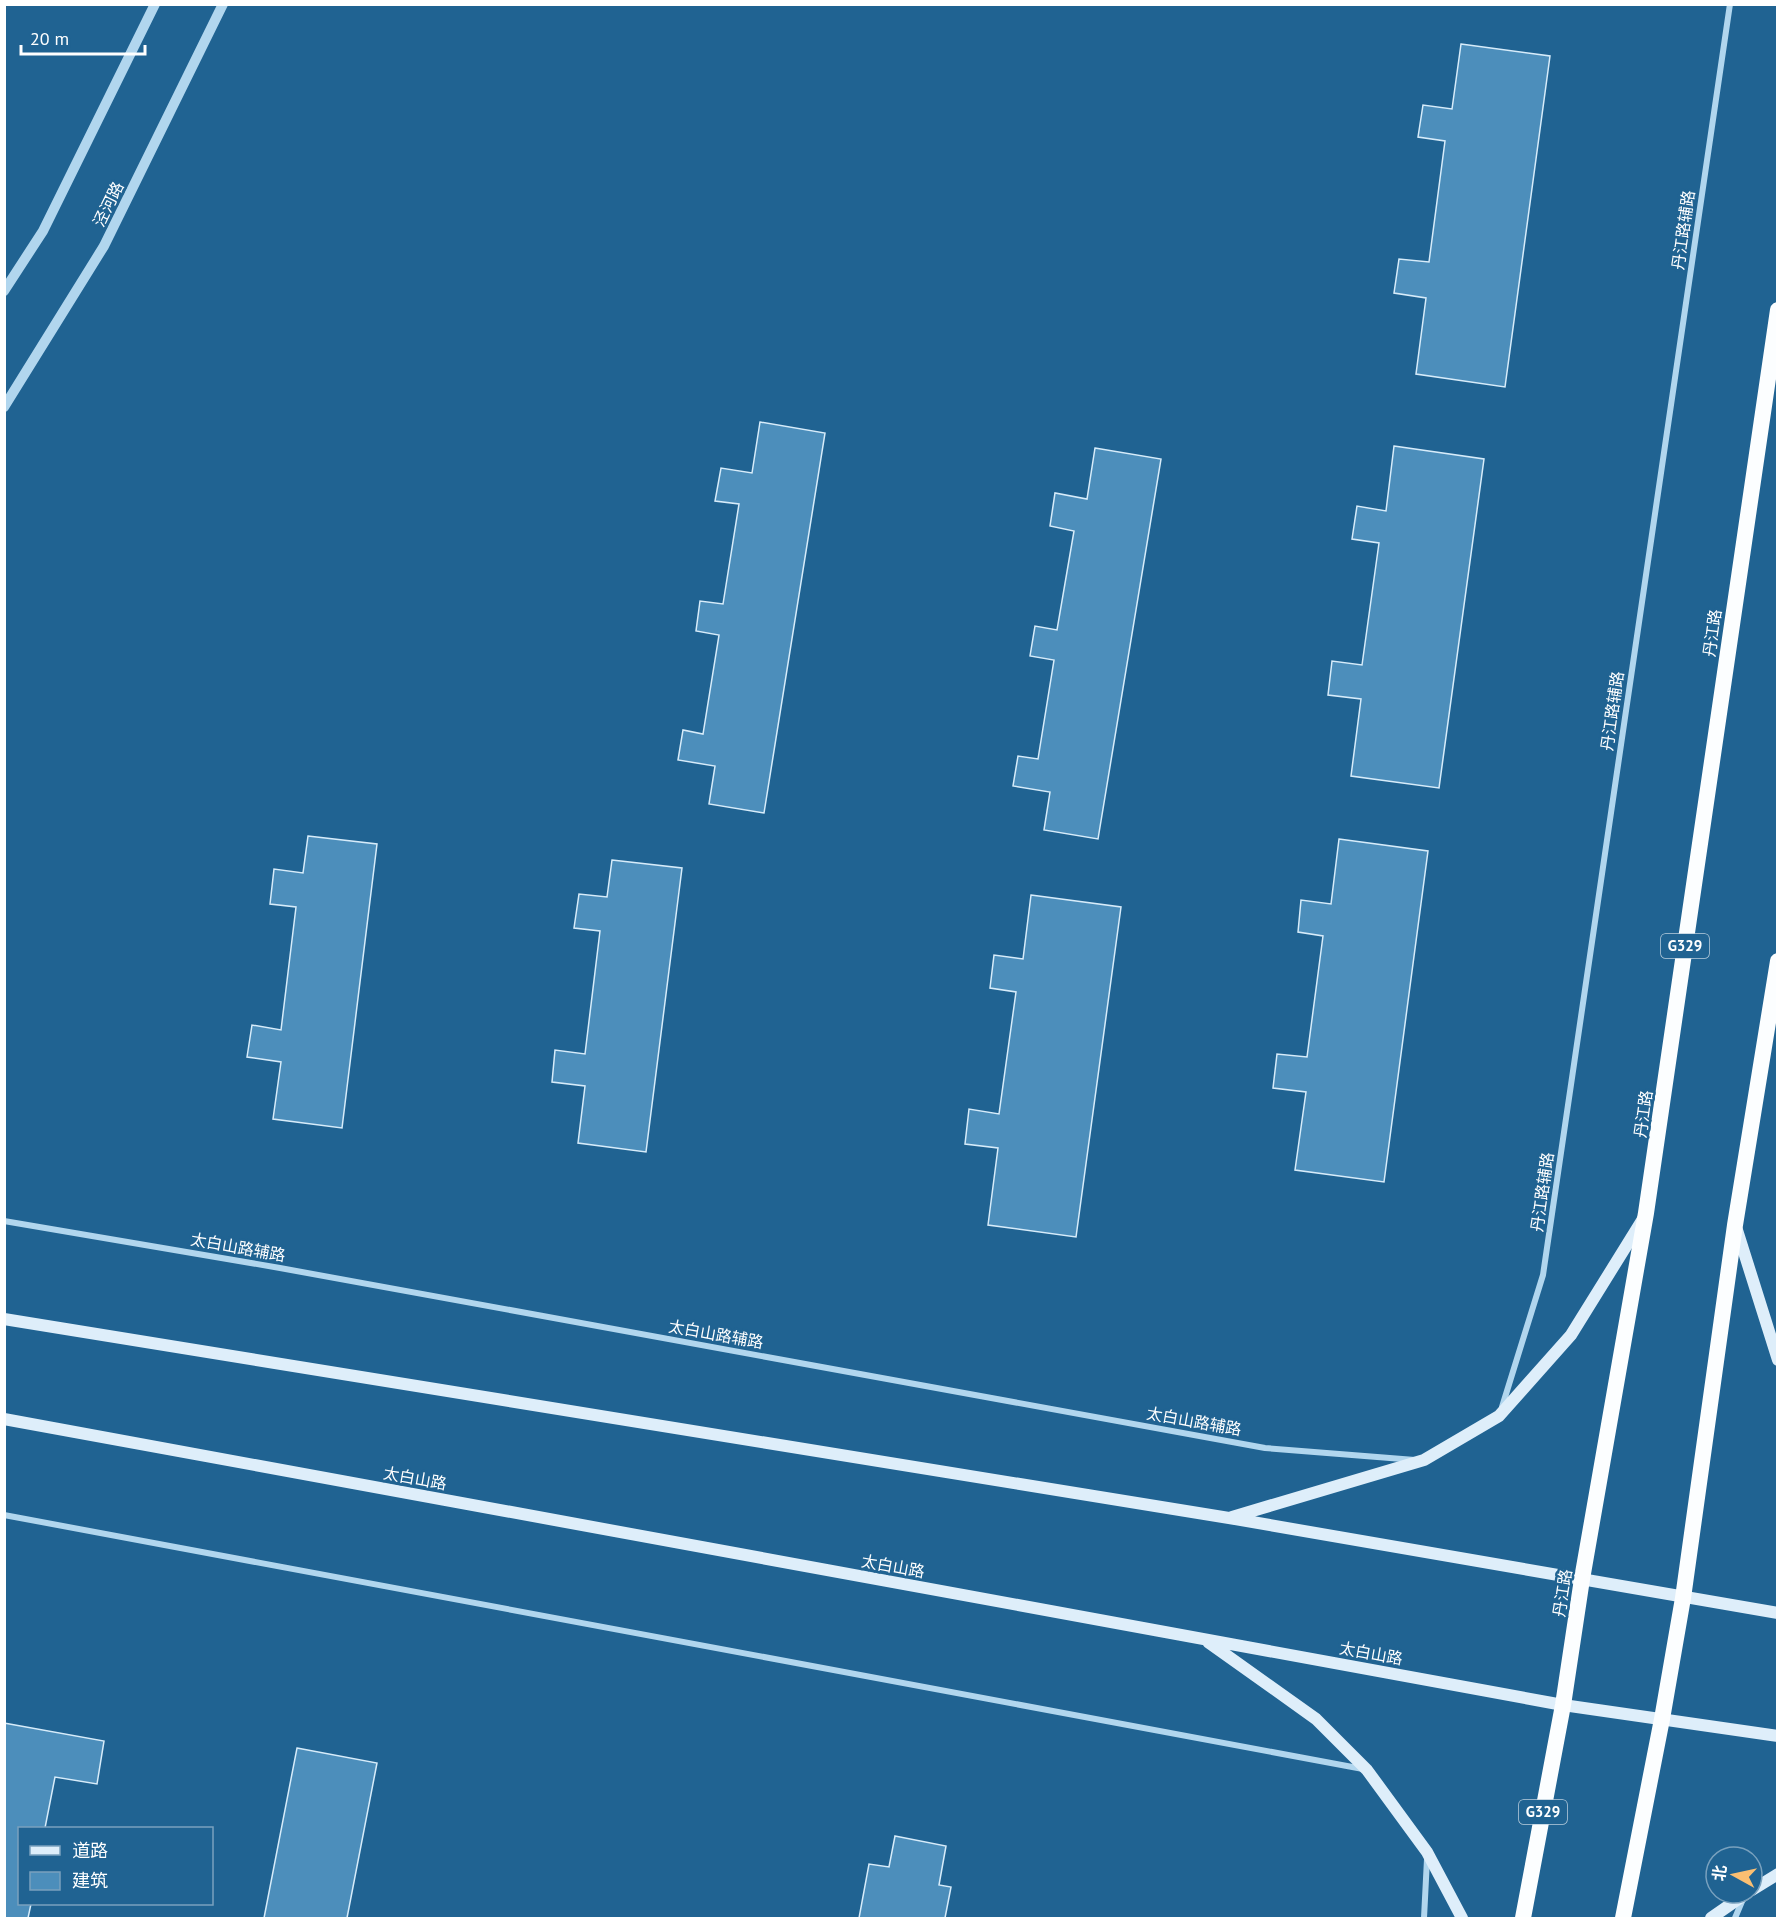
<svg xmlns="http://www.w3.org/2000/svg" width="1782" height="1923" font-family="'PT Sans','Noto Sans SC',sans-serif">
  <rect width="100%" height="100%" fill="#206392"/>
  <path fill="#4c8ebb" stroke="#d7ecfa" stroke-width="1.5" d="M 1461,44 L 1550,56 L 1505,387 L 1416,374 L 1426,298 L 1394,293 L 1399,259 L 1429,262 L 1445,141 L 1418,137 L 1423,105 L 1452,109 Z
    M 760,422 L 825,433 L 764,813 L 709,804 L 715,766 L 678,760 L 683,730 L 703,734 L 719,635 L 696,631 L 700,601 L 723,604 L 739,504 L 715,501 L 721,468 L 752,473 Z
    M 1394,446 L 1484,459 L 1439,788 L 1351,776 L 1361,699 L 1328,695 L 1332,661 L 1362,665 L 1379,543 L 1352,539 L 1357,506 L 1386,511 Z
    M 1095,448 L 1161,459 L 1098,839 L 1044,830 L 1050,792 L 1013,786 L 1018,756 L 1038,759 L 1054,660 L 1030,656 L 1035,626 L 1057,630 L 1074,531 L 1050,526 L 1055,493 L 1087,499 Z
    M 308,836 L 377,844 L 342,1128 L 273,1119 L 281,1062 L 247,1057 L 252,1025 L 281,1030 L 296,907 L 270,904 L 274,869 L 303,873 Z
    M 1339,839 L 1428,851 L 1384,1182 L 1295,1170 L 1306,1092 L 1273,1088 L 1277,1054 L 1307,1057 L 1323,936 L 1298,932 L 1301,900 L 1331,904 Z
    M 612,860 L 682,868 L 646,1152 L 578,1143 L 585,1086 L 552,1082 L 555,1050 L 585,1054 L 600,931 L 574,928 L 579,894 L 607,897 Z
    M 1031,895 L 1121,907 L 1076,1237 L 988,1225 L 998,1148 L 965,1144 L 969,1109 L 999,1114 L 1016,992 L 990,988 L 994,955 L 1023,959 Z
    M 4,1723 L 104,1741 L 97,1784 L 55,1777 L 45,1828 L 20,1828 L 20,1904 L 31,1904 L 28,1918 L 4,1918 Z
    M 297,1748 L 377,1763 L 347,1918 L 264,1918 Z
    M 895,1836 L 946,1846 L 939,1885 L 951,1887 L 945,1918 L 859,1918 L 869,1864 L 889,1867 Z"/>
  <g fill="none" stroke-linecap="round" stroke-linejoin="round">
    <path stroke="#b1d6ee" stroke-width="6" d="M 4,1221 L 280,1268 L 1265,1448 L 1415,1460
      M 1502,1407 L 1543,1275 L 1730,4
      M 4,1515 L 1363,1769
      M 1424,1918 L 1427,1859
      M 1735,1918 L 1743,1899"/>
    <path stroke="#b1d6ee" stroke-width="10" d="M 4,291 L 43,231 L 155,4
      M 4,407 L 104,246 L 223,4"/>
    <path stroke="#deeefa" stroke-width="12" d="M 1737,1230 L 1778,1360
      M 4,1319 L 1229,1518 L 1778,1613
      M 4,1419 L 1563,1705 L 1778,1736
      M 1232,1517 L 1424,1460 L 1499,1416 L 1571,1335 L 1643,1219
      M 1208,1642 L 1316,1719 L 1367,1770 L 1427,1852 L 1462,1918
      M 1752,1890 L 1778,1874
      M 1711,1918 L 1747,1893"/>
    <path stroke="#fcfeff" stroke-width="16" d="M 1523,1918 L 1563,1705 L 1582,1579 L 1646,1213 L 1778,310
      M 1623,1918 L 1662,1719 L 1683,1598 L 1735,1225 L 1778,961"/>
  </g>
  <g text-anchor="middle" stroke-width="5" stroke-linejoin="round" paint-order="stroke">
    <g fill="#206392" stroke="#bcd0de" stroke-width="1.5">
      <rect x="1661" y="934" width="48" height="24" rx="4.5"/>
      <rect x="1519" y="1800" width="48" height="24" rx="4.5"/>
    </g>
    <g font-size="15" font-weight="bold" fill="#fff">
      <text x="1685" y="951">G329</text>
      <text x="1543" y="1817">G329</text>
    </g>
    <g font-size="16" fill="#fff" stroke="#206392">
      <text transform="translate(108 204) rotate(-64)" y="6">泾河路</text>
      <text transform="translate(1683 230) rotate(-82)" y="6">丹江路辅路</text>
      <text transform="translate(1712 633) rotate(-82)" y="6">丹江路</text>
      <text transform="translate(1612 711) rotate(-82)" y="6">丹江路辅路</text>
      <text transform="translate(1643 1114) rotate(-82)" y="6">丹江路</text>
      <text transform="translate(1542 1192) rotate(-82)" y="6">丹江路辅路</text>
      <text transform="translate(238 1247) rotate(10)" y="6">太白山路辅路</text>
      <text transform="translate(716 1334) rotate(10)" y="6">太白山路辅路</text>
      <text transform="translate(1194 1421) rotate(10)" y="6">太白山路辅路</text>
      <text transform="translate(415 1478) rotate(10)" y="6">太白山路</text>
      <text transform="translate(893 1566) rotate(10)" y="6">太白山路</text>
      <text transform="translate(1562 1593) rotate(-81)" y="6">丹江路</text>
      <text transform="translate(1371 1653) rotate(10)" y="6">太白山路</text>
    </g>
  </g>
  <rect width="1782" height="1923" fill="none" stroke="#ffffff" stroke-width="12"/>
  <rect x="18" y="1827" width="195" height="78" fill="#206392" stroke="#79a1be" stroke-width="1.5"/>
  <rect x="30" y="1846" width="30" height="9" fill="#deeefa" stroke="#79a1be" stroke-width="1.5"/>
  <text x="72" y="1857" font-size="18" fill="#ffffff">道路</text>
  <rect x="30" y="1872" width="30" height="18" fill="#4c8ebb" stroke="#79a1be" stroke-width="1.5"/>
  <text x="72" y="1887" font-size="18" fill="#ffffff">建筑</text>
  <g transform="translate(1734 1875) rotate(278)"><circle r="28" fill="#206392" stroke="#79a1be" stroke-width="1.5"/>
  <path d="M0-4.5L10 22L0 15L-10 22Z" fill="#fbbf72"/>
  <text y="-9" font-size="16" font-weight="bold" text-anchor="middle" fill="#ffffff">北</text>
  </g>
  <path d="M21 45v9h124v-9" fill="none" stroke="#ffffff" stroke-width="3"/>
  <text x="30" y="45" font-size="18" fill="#ffffff" stroke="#206392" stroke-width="4.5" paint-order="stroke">20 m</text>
</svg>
